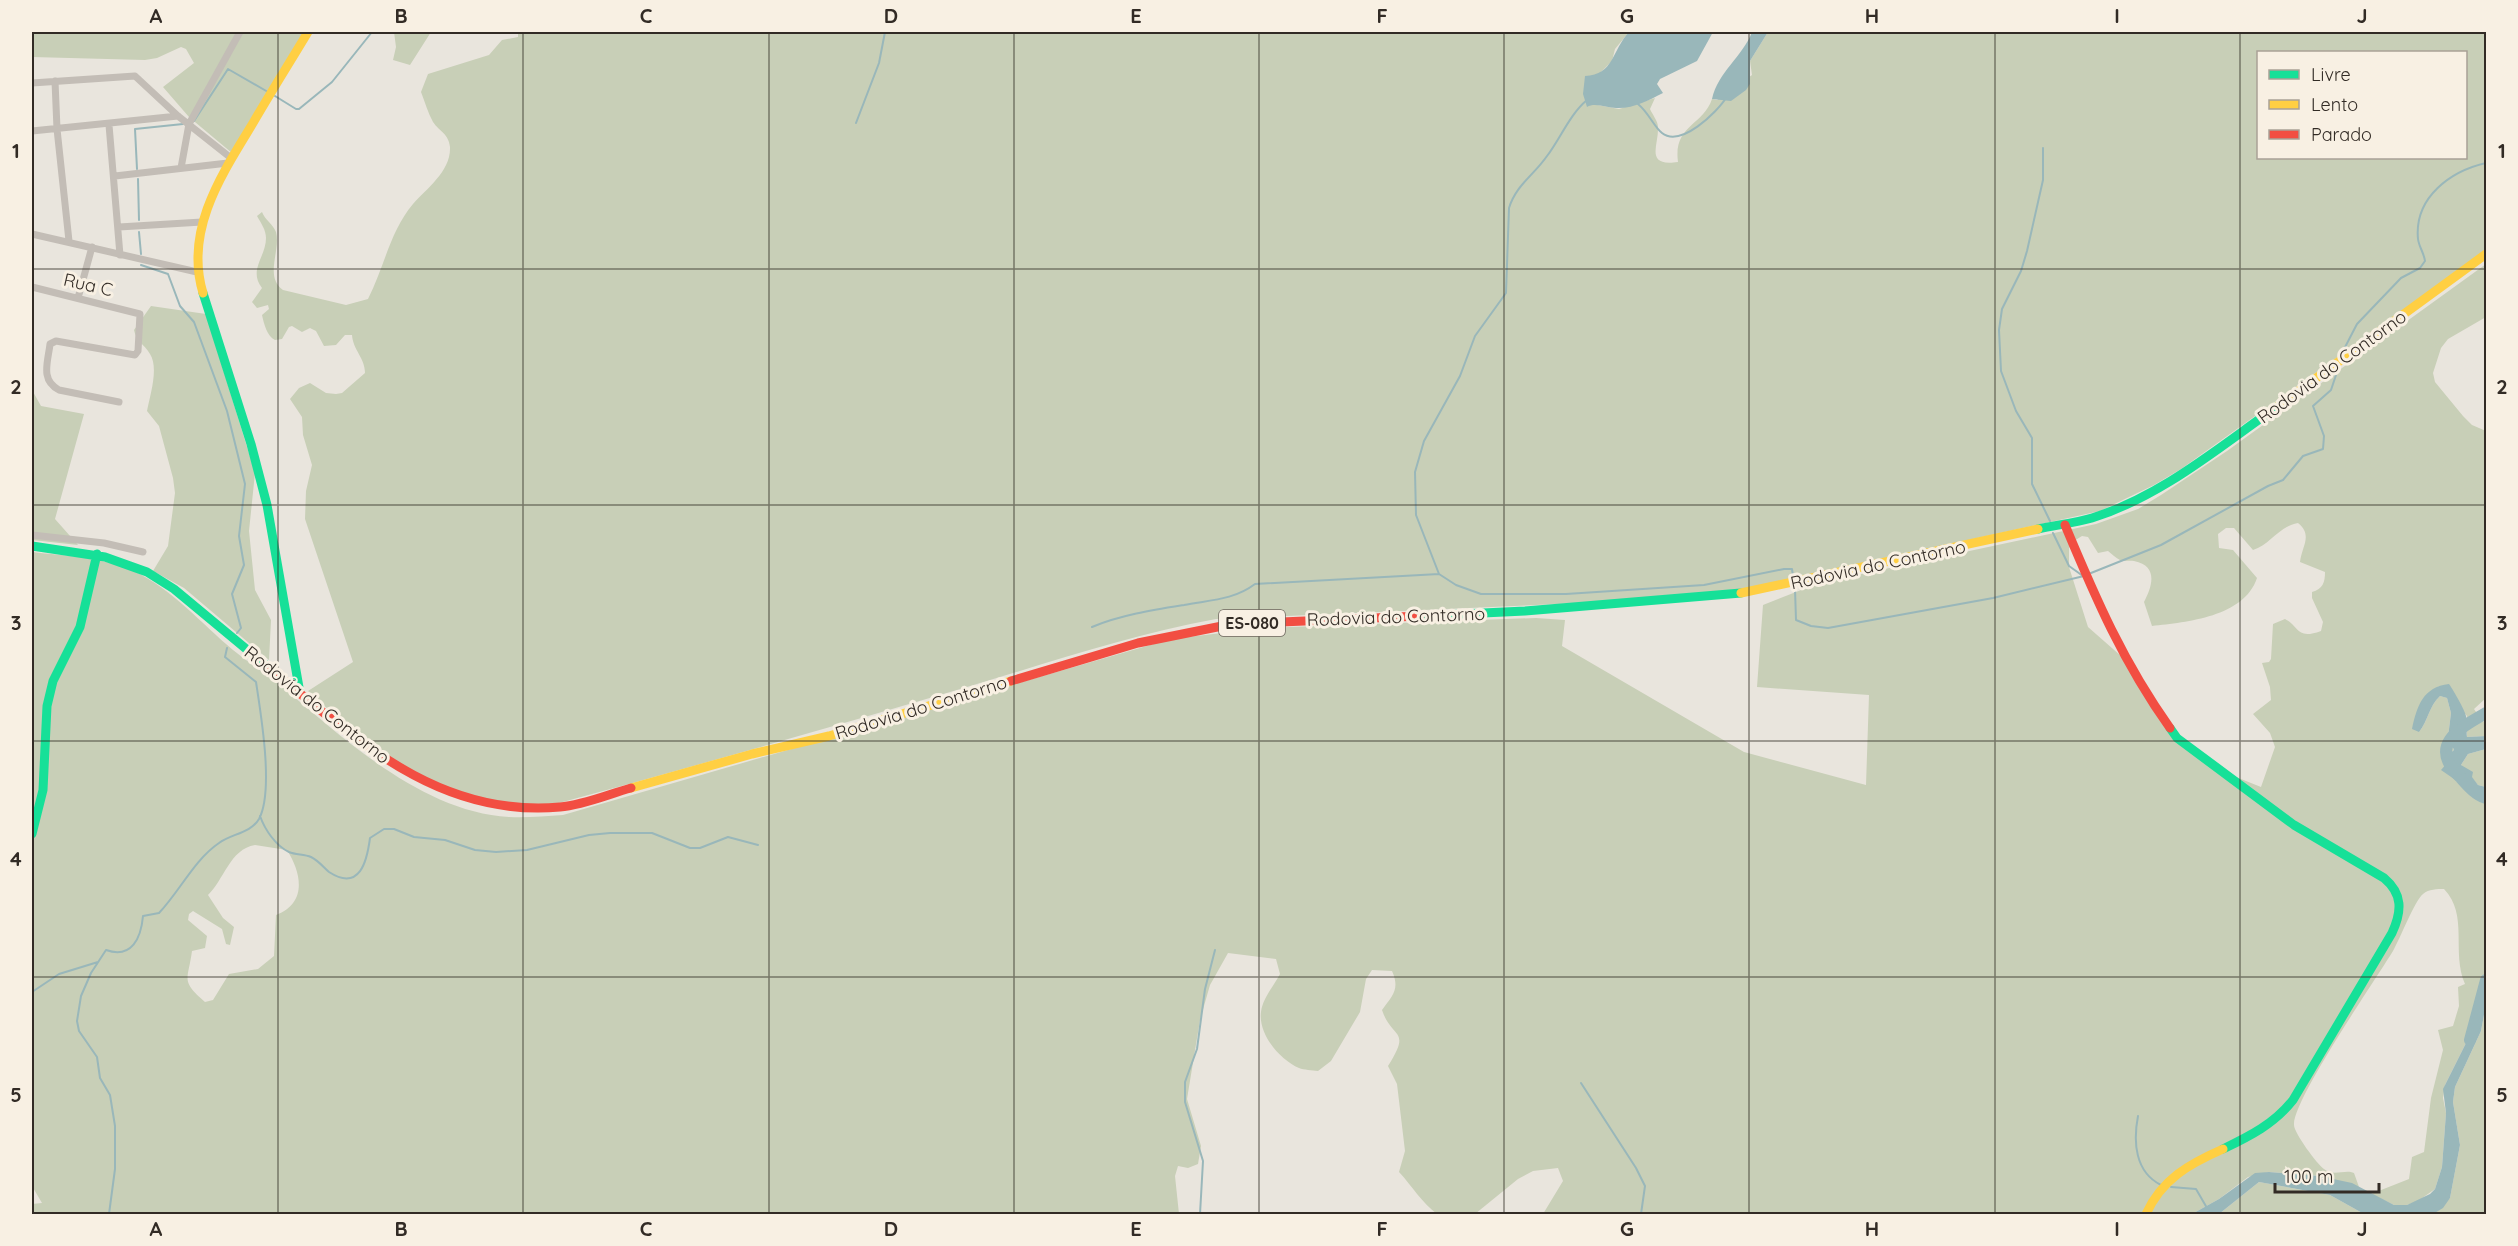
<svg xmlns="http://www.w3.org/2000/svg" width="2518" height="1246" font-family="Quicksand,sans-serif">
  <rect width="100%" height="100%" fill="#e9e5dd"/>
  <path fill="#c8cfb7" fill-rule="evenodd" d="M 32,32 L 306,32 L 232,153 L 189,117 L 163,87 L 194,63 L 186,49 L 181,47 L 157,58 L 145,60 L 32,57 Z
    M 394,32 L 431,32 L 410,65 L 393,60 L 396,47 Z
    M 518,32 L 1629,32 L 1615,49 L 1612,61 L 1598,75 L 1592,104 L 1619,109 L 1655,98 L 1650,109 C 1652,114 1658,121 1658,127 C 1659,145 1644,167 1678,162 C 1673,125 1703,126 1712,99 L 1717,100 L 1752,75 L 1750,61 L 1768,32 L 2486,32 L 2486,251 L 2181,469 L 2154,485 L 2100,511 L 1746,589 L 1651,600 L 1216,619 C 1127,635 1043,665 957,690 C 825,729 692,767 559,803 C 457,815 379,757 308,691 L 353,662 L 305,519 L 306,491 L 312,465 L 303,435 L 302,417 L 290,399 L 299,388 L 310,383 L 326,393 L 336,394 L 342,393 L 365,373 C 365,358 353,350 352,335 L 345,335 L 336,345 L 324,346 L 316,331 L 310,328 L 302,332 L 292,326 L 289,327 L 282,339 L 275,340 C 267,336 264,324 262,315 L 269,309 L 268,305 L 257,308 L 252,302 L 262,288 C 248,270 266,257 266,238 C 266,230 261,223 257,216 L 262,212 C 265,220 273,224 276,232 C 281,250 264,277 283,290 L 346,305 L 368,299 C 384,268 390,231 413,204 C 427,188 451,171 450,147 C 449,134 439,131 433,122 C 428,113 425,102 421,92 L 428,74 L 489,55 L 502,40 L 518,37 ZM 2258,52 L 2466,52 L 2466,158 L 2258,158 Z
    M 2486,264 L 2486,317 L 2448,339 L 2441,348 L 2433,373 L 2435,382 L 2463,416 L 2472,425 L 2486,431 L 2486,698 L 2474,709 L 2483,722 L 2486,718 L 2486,736 L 2467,737 L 2467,716 L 2439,686 L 2419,732 C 2428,721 2429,706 2440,696 L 2447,698 L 2451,713 L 2448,737 L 2454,750 L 2449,753 L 2446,765 L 2457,782 L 2480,794 L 2486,801 L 2486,973 L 2478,1008 L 2479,1017 L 2445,1085 L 2443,1098 L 2446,1113 L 2442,1167 L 2435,1189 L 2418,1201 L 2407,1205 L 2394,1205 L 2371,1194 L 2409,1179 L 2412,1157 L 2424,1152 L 2431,1098 L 2443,1050 L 2438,1030 L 2453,1026 L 2459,1006 L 2458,987 L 2465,984 C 2451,952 2469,915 2444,889 C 2437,889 2429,889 2423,894 C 2415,900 2400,939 2393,951 C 2376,979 2292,1101 2294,1125 C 2294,1133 2317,1164 2324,1169 C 2333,1177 2345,1169 2354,1173 L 2359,1187 L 2319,1176 L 2269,1172 L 2248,1177 L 2219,1199 L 2192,1214 L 1543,1214 L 1563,1181 L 1558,1168 L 1533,1171 L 1518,1179 L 1475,1214 L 1437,1214 C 1422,1203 1412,1186 1399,1172 L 1405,1151 L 1397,1084 L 1388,1066 C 1412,1028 1392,1040 1382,1010 C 1393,995 1400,989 1392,971 L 1372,970 L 1366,979 L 1360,1012 L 1331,1061 L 1318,1071 C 1312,1070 1304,1070 1299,1068 C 1280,1060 1258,1034 1261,1012 C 1263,997 1274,986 1280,974 L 1276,959 L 1228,953 L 1210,985 L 1200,1020 L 1187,1099 L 1201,1146 L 1198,1164 L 1188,1168 L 1178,1166 L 1175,1176 L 1179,1214 L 32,1214 L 32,1204 L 42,1203 L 32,1186 L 32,552 C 66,556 102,557 134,571 C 173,590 201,623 233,650 C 248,662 265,673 280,685 C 343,738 422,812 509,817 C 527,818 545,816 563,815 L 1171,639 L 1264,628 L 1536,618 L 1565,620 L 1562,646 L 1744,752 L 1866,785 L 1869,695 L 1757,687 L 1763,605 L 1819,583 L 2096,524 L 2138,509 L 2161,495 L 2227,451 ZM 2298,523 C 2313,535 2302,546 2300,562 L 2325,572 C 2325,582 2323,589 2312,592 L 2312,598 L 2323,622 L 2321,631 C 2296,640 2300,627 2285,619 L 2273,624 L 2271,659 L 2269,662 L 2262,663 L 2270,687 L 2271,700 L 2253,714 L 2270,733 L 2275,747 L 2261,787 L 2216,769 L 2156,713 L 2121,656 L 2088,627 L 2069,567 L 2069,548 L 2074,541 L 2082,536 L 2088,537 L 2098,553 L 2108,551 C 2112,554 2116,558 2120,560 C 2124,562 2129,560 2134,561 C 2159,566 2152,587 2144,602 L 2152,626 C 2187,622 2244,617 2257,578 L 2233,550 L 2219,548 L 2218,534 L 2226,528 L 2234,528 L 2253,550 C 2270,545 2279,526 2298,523 ZM 255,845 L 287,850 C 302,874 307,903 276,915 L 274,956 L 258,969 L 229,974 L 213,1000 L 205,1002 C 180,980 188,981 192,951 L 205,948 L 207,936 L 188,920 L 189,914 L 193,911 L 222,929 L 226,944 L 230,945 L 234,927 L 223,918 L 208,895 C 224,880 230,849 255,845 Z
    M 151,306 L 206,314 L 255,473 L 249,531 L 255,590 L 271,620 L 269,660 L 184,588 L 153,571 L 168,546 L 175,493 L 173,478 L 159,426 L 147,411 C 150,395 159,368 150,354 C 144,344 136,341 134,330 Z
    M 32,390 L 41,406 L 84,414 L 55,519 L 78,545 L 32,540 Z
    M 2486,749 L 2486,787 L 2478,785 L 2461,765 L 2468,754 Z
    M 2486,1004 L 2486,1214 L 2433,1214 L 2450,1198 L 2460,1145 L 2453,1102 L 2455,1087 L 2481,1031 Z
    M 2259,1182 L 2330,1195 L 2364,1214 L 2219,1214 Z"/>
  <path fill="#99b7ba" d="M 1629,32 L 1713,32 L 1697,61 L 1660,79 L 1657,84 L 1663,93 C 1649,100 1633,109 1616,108 C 1607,108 1595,102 1587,107 L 1583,94 L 1585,76 C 1614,75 1612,50 1629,32 Z
    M 1752,32 L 1768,32 L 1750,61 L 1750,84 L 1746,90 L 1731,101 L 1712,99 C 1718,72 1743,56 1752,32 Z
    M 2449,684 C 2452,688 2465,710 2466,716 C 2468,721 2466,731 2467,737 L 2486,736 L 2486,749 L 2468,754 L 2461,765 L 2473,772 L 2472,777 L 2478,785 L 2486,787 L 2486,801 L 2441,770 L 2448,762 L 2449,754 L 2454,750 L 2448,737 L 2451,713 L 2447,698 L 2440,696 C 2429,706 2428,721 2419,732 L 2412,729 C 2417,706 2423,687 2449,684 Z
    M 2486,973 L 2486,1004 L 2481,1031 L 2455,1087 L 2453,1102 L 2460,1145 L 2450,1198 L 2443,1208 L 2433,1214 L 2364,1214 L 2330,1195 L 2259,1182 L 2219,1214 L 2192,1214 L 2219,1199 L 2255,1173 L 2269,1172 L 2319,1176 L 2352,1183 L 2394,1205 L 2407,1205 L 2430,1194 L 2435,1189 L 2442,1167 L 2446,1113 L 2443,1089 L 2479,1017 L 2478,1008 Z"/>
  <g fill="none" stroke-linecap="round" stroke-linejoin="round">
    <path stroke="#99b7ba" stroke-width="2" d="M 275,96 L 296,109 L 299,109 L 332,82 L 372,32
      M 1587,100 C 1570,114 1560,139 1547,156 C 1534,175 1516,185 1509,208 L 1506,293 L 1475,336 L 1460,376 L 1424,441 L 1415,472 L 1416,515 L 1439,574 L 1456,585 L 1481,594 L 1566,594 L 1704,585 L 1784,569 L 1792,569 L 1793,576
      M 1638,104 C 1649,113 1654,127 1662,133 C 1681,148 1717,112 1726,98
      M 194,121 L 228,69 L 268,92
      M 856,123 L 879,63 L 885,32
      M 2043,148 L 2043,180 L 2027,251 L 2021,271 L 2002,309 L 1999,330 L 2001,371 L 2016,411 L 2032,438 L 2032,484 L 2050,521
      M 137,169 L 135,129 L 183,124
      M 138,179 L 139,220
      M 139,232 L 141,254
      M 141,265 L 168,274 L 180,306 L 194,322 L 227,411 L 245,484 L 239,536 L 244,565 L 232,594 L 241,628 L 237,633
      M 2342,353 L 2357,324 L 2401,278 L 2420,268 L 2425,261 C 2424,253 2419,247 2418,239 C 2414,197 2451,171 2486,163
      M 2053,533 L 2069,566 L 2083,576
      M 2091,573 L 2161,545 L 2268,486 L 2283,480 L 2303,456 L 2323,449 L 2324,436 L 2313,406 L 2331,390 L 2336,375
      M 1795,589 L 1796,620 L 1811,626 L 1828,628 L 1993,598 L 2084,576
      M 1092,627 C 1121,615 1153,610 1184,605 C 1210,600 1234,600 1255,584 L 1439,574
      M 260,816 C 265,830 276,846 289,852 C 296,855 304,854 311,857 C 319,861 323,867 329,872 C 360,892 367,861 370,838 L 384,829 L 394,829 L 414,837 L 445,840 L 475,850 L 496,852 L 527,850 L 589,835 L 610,833 L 652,833 L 690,848 L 700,848 L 728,837 L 758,845
      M 32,992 L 59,974 L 98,962
      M 1581,1083 L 1636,1168 L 1645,1186 L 1641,1214
      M 2138,1116 C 2133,1142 2135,1172 2161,1185
      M 2171,1187 L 2196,1189 L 2207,1208
      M 109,1214 L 115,1169 L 115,1126 L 110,1095 L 100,1078 L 97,1057 L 79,1031 L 77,1021 L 81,996 L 91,973 L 106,950 C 132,959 141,938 143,916 L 159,913 C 180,891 194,860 219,843 C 231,834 251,833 259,819 C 274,791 261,715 256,682 L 225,657 L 227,648
      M 1200,1214 L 1203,1161 L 1185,1102 L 1185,1082 L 1197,1049 L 1205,989 L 1215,950"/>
    <path stroke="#99b7ba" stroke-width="12" d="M 2486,713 C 2458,729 2427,746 2461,778 C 2468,786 2476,795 2486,798
      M 2470,1040 L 2486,980"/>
    <path stroke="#c3bdb6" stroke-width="7" d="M 55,81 L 57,129 L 69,241
      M 32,83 L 135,76 L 178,116 L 231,158
      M 109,125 L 120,255
      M 32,131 L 178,116
      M 181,168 L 189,124 L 240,32
      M 115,176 L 228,163
      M 119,227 L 202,222
      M 32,234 L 197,272
      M 32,287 L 140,314 L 138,351 L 135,355 L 56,341 L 50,344 C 48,362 40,380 59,390 L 119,402
      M 78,298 L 92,247
      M 32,535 L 104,543 L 143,552"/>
    <path stroke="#16e098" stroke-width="9" d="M 203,293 L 251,444 L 267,505 L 300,693
      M 2038,529 C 2056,525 2075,523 2092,518 C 2162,496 2219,447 2278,406
      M 32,546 L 105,557 L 147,572 L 174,589 L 268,667
      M 1420,616 L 1525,611 L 1741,593
      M 2170,728 L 2177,738 L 2294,825 L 2384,878 C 2403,894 2402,911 2392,933 L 2293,1100 C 2274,1124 2250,1136 2223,1149
      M 32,834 L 43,790 L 47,706 L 53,681 L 80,627 L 97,554"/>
    <path stroke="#ffcf43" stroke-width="9" d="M 203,293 C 184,230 222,174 253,123 C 271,92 290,62 308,32
      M 2278,406 L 2486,254
      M 1741,593 L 2038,529
      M 631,788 L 752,754 L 829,736 L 1011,681
      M 2146,1214 C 2162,1179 2189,1164 2223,1149"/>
    <path stroke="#f24e42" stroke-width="9" d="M 2065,525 C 2096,599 2123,662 2170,728
      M 268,667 C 356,739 438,818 560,807 C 584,805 609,794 631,788
      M 1011,681 L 1138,643 L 1232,624 L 1420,616"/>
  </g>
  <path fill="none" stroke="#322b25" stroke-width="1.5" stroke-opacity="0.55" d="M 278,32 L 278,1214M 523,32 L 523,1214M 769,32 L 769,1214M 1014,32 L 1014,1214M 1259,32 L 1259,1214M 1504,32 L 1504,1214M 1749,32 L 1749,1214M 1995,32 L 1995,1214M 2240,32 L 2240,1214M 32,269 L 2486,269M 32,505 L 2486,505M 32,741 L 2486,741M 32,977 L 2486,977"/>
  <g text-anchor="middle" stroke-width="6" stroke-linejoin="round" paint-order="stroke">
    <rect fill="#f8f0e3" stroke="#6d665e" stroke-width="1.5" x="1219" y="610" width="66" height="26" rx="4.5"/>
    <g font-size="16" font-weight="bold" fill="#322b25">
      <text x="1252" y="629">ES-080</text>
    </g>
    <g font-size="18" fill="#322b25" stroke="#f8f0e3">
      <text transform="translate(88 285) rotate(13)" y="6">Rua C</text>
      <text transform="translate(2332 367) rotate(-36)" y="6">Rodovia do Contorno</text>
      <text transform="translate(1878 565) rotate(-12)" y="6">Rodovia do Contorno</text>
      <text transform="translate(1396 617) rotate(-2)" y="6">Rodovia do Contorno</text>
      <text transform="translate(317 705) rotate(38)" y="6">Rodovia do Contorno</text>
      <text transform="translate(921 708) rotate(-17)" y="6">Rodovia do Contorno</text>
    </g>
  </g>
  <rect width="2518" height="1246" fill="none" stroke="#f8f0e3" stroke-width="66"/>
  <rect x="2257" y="51" width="210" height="108" fill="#f8f0e3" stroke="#a9a197" stroke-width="1.5"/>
  <rect x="2269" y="70" width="30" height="9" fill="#16e098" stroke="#a9a197" stroke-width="1.5"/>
  <text x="2311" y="81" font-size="18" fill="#322b25">Livre</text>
  <rect x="2269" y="100" width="30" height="9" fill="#ffcf43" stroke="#a9a197" stroke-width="1.5"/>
  <text x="2311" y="111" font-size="18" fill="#322b25">Lento</text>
  <rect x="2269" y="130" width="30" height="9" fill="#f24e42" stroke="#a9a197" stroke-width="1.5"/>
  <text x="2311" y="141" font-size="18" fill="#322b25">Parado</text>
  <path d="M2275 1183v9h104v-9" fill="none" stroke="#322b25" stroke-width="3"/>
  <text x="2284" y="1183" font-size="18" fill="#322b25" stroke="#f8f0e3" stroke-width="4.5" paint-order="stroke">100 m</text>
  <rect x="33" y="33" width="2452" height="1180" fill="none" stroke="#322b25" stroke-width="2"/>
  <g font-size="20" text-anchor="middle" font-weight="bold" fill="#322b25">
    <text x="156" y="23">A</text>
    <text x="401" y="23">B</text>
    <text x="646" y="23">C</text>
    <text x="891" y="23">D</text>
    <text x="1136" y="23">E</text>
    <text x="1382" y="23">F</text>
    <text x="1627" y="23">G</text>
    <text x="1872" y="23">H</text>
    <text x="2117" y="23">I</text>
    <text x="2362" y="23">J</text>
    <text x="16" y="158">1</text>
    <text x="2502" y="158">1</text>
    <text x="16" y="394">2</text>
    <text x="2502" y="394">2</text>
    <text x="16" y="630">3</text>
    <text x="2502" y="630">3</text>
    <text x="16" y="866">4</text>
    <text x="2502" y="866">4</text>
    <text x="16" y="1102">5</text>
    <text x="2502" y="1102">5</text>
    <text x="156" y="1236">A</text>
    <text x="401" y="1236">B</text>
    <text x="646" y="1236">C</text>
    <text x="891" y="1236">D</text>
    <text x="1136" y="1236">E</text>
    <text x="1382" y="1236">F</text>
    <text x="1627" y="1236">G</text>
    <text x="1872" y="1236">H</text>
    <text x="2117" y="1236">I</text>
    <text x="2362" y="1236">J</text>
  </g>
</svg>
